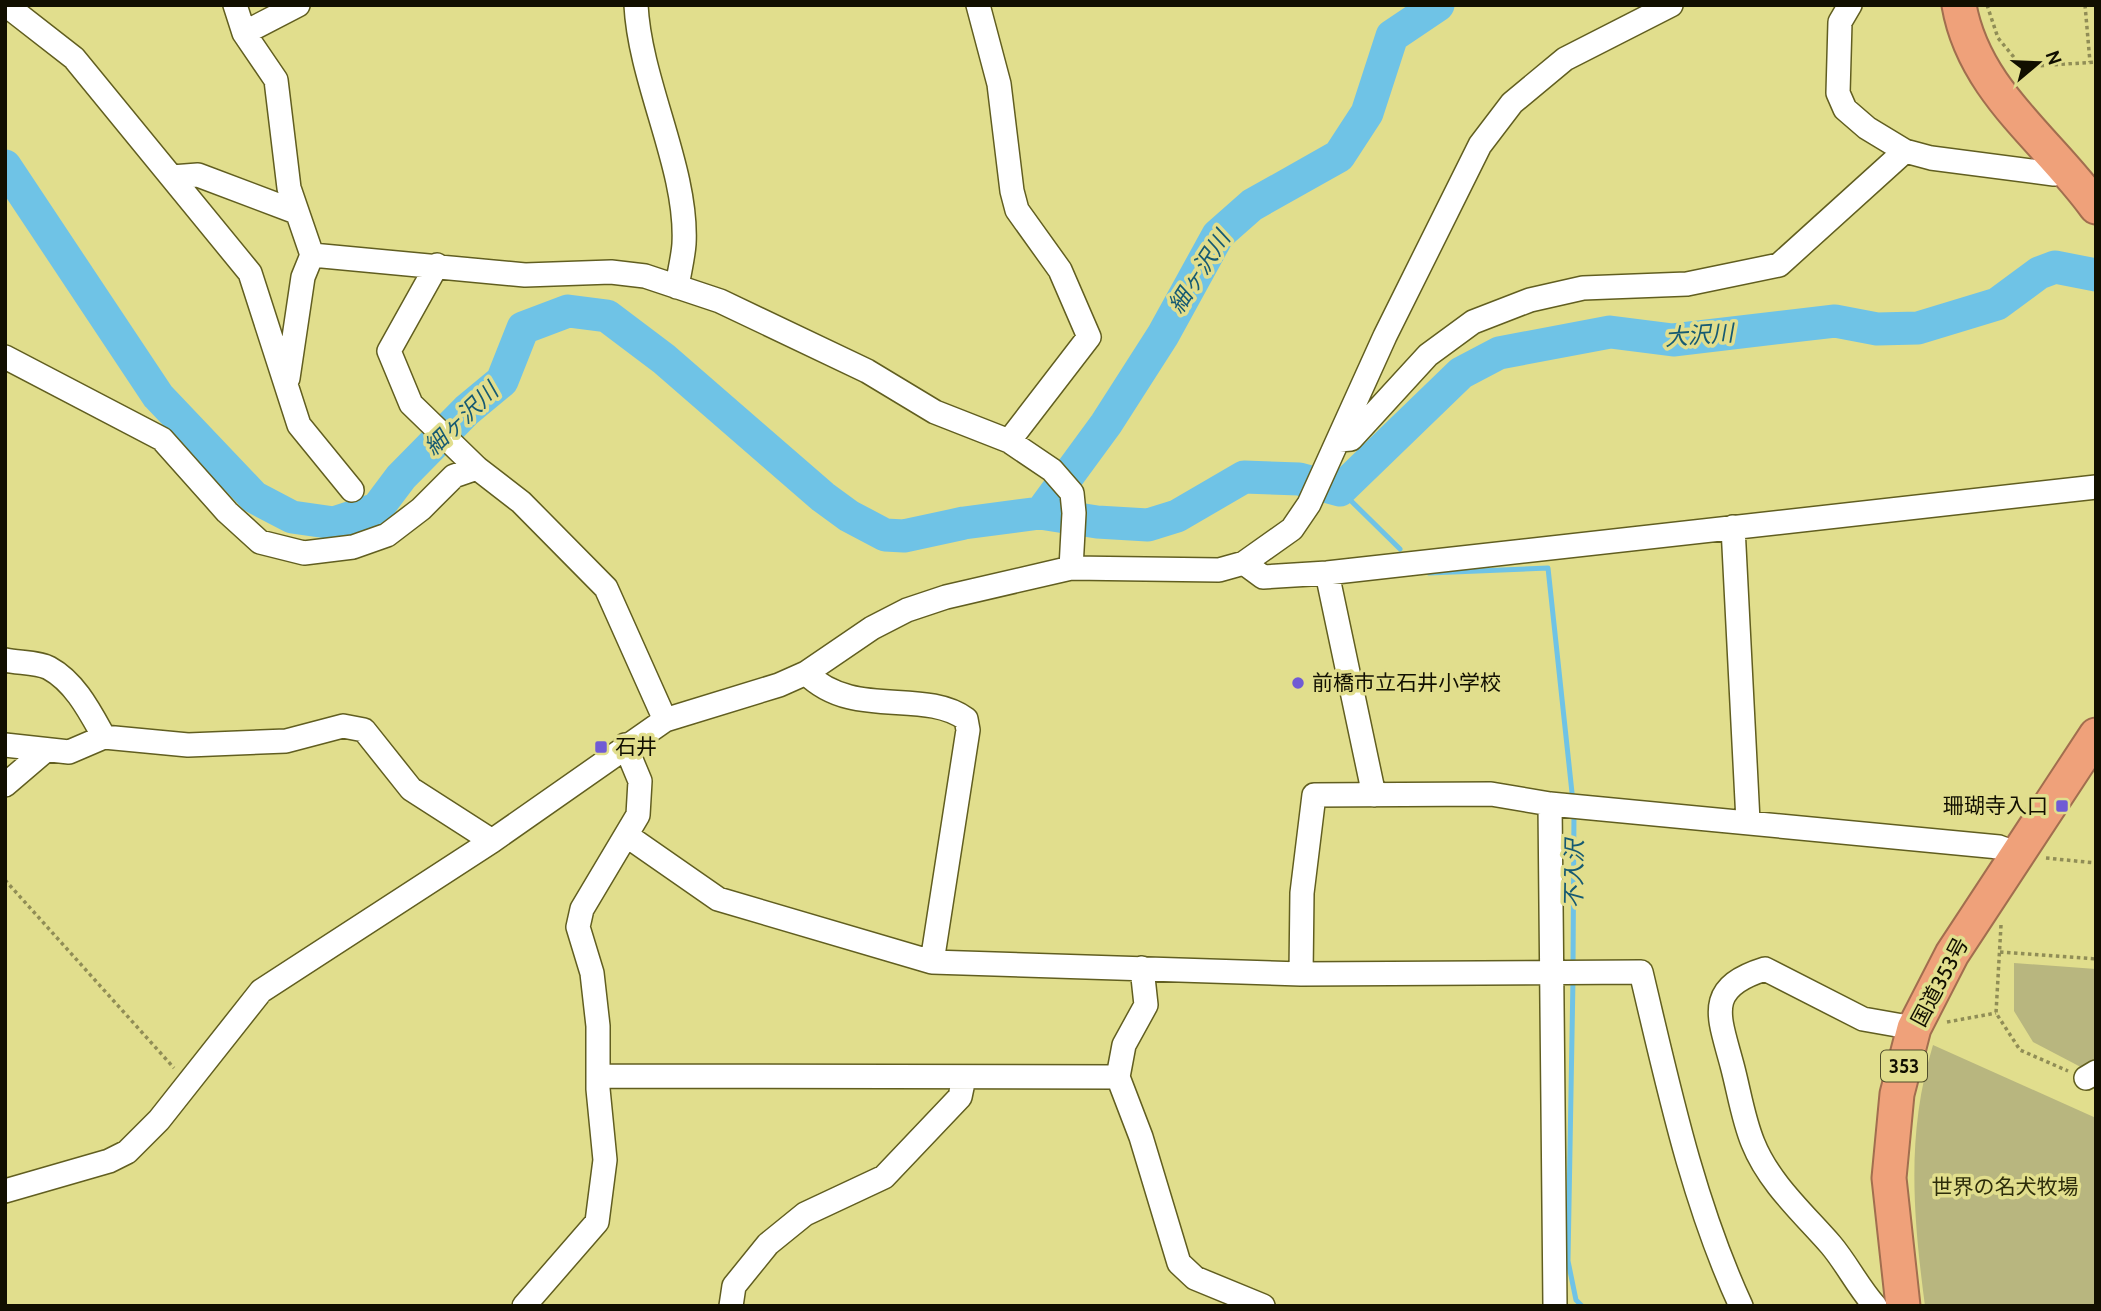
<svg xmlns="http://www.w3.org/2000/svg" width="2101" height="1311" font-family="Cabin,'Noto Sans JP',sans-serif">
  <rect width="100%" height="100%" fill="#e1de8d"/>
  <path fill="#b8b67f" d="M 2014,963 L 2096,969 L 2096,1075 L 2033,1042 L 2014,1011 Z
    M 1933,1045 L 2096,1118 L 2096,1306 L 1925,1306 C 1913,1215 1906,1133 1933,1045 Z"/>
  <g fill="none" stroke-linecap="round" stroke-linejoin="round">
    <path stroke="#6fc3e6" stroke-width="5" d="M 1340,490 L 1400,549
      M 1424,569 L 1429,573 L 1548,568 L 1573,802
      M 1573,966 L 1574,811
      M 1573,979 L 1568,1261 L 1576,1300 L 1582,1306"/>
    <path stroke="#6fc3e6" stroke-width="33" d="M 5,166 L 158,396 L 254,497 L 292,517 L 334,523 L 377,509 L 401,477 L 467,410 L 502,381 L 523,328 L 568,311 L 607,316 L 664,359 L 823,497 L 849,516 L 885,535 L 904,536 L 964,523 L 1040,513 L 1097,522 L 1148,525 L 1177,516 L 1244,477 L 1299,479 L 1340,490 L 1461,373 L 1499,353 L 1610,332 L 1673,340 L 1835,321 L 1877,329 L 1918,328 L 1997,304 L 2039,273 L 2055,267 L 2096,275
      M 1043,510 L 1106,424 L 1163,335 L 1218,235 L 1252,205 L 1339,156 L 1367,113 L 1392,36 L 1438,5"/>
    <defs>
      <path id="minor" d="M 6,5 L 74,58 L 250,273 L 299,425 L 352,490
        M 235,5 L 244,33 L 276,80 L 289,188 L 312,255 L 525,275 L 611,272 L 645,276 L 720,301 L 867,371 L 935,412 L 1009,441 L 1052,470 L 1072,493 L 1074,513 L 1071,568
        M 636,5 C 640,83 688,169 684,244 C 683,258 679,273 677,287
        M 978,5 L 999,84 L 1012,191 L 1017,210 L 1060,270 L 1089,337 L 1009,441
        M 1850,5 L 1840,22 L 1838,93 L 1845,109 L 1867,128 L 1905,151 L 1931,158 L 2054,174 L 2068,171
        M 244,33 L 298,5
        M 172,177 L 198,175 L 296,212
        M 437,265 L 389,351 L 411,404 L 477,468 L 521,502 L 606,588 L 665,720
        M 5,357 L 162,439 L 227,512 L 260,542 L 304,553 L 353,547 L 387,535 L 421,509 L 454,476 L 477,468
        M 288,378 L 303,277 L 312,255
        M 1339,440 L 1351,439 L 1428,355 L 1473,322 L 1530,300 L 1583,288 L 1687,284 L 1779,265 L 1905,151
        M 1733,527 L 1748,821
        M 1244,563 L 1263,577 L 1327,573 L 2096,487
        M 1327,573 L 1374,795
        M 5,660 C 18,663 38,662 49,668 C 75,682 90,712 104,737
        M 806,673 C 853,720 923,688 966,719 L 968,730 L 932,962
        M 5,745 L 69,752 L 104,737 L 188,745 L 286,741 L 343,726 L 364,730 L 411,789 L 492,841
        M 5,785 L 46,750
        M 1550,804 L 1555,1306
        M 626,835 L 718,899 L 932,962 L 1301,974 L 1641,972 C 1668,1085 1692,1200 1741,1306
        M 1142,968 L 1146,1005 L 1124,1045 L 1118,1077 L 1141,1137 L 1179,1263 L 1195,1278 L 1263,1306
        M 1301,974 L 1302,893 L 1314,795 L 1491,794 L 1550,804 L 1999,847 L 2017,854
        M 598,1076 L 1118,1077
        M 2086,1078 L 2096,1072
        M 5,1191 L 109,1161 L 127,1152 L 159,1120 L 261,991 L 492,841 L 665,720 L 779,685 L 806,673 L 872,628 L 907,610 L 946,597 L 1071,568 L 1219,570 L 1244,563 L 1292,529 L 1309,504 L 1385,336 L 1480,145 L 1512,103 L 1565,59 L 1671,5
        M 524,1306 L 597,1222 L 605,1160 L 598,1089 L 598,1026 L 592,973 L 578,927 L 582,909 L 638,815 L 640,781 L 625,745
        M 731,1306 L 734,1286 L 768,1244 L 805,1214 L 884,1177 L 960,1097 L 964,1078
        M 1875,1306 C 1858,1287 1847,1264 1831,1245 C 1803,1213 1769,1183 1753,1143 C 1743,1119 1739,1091 1732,1065 C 1719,1016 1704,988 1765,969 L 1863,1019 L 1914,1028"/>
      <path id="highway" d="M 1959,5 C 1974,91 2048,140 2096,207
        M 1903,1306 L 1889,1178 L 1897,1094 L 1914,1028 L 1952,954 L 2096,735"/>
    </defs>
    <use href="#minor" stroke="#615e20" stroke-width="26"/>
    <use href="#highway" stroke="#a16e4f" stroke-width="37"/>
    <path stroke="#908d56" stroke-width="3.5" stroke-dasharray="3.5 3.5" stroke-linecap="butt" d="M 1987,5 L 1998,38 L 2022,67 L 2096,62
      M 2085,5 L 2090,62
      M 2046,858 L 2096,863
      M 5,880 L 174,1068
      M 2001,925 L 1996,1013 L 2020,1050 L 2068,1071
      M 2000,952 L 2096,959
      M 1947,1022 L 1996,1013"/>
    <use href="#minor" stroke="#fff" stroke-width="23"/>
    <use href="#highway" stroke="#efa17a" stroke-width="33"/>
  </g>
  <g fill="#705bd5" stroke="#e1de8d" stroke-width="2.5">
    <circle cx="1298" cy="683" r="7"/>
    <rect x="594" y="740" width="14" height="14" rx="3.5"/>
    <rect x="2055" y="799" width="14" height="14" rx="3.5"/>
  </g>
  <g text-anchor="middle" stroke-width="7" stroke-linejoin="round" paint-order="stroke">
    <rect fill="#e1de8d" stroke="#4f4d2a" stroke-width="2" x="1881" y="1050.5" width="46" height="31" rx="5"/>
    <g font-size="19" font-weight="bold" fill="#110f00">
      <text x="1904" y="1073">353</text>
    </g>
    <g font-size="21" fill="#110f00" stroke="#e1de8d" text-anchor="start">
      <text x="1312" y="690">前橋市立石井小学校</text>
      <text x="615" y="754">石井</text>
      <text x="2048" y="813" text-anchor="end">珊瑚寺入口</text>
    </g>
    <g font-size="21" fill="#110f00" stroke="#e1de8d">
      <text transform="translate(1940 982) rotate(-62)" y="7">国道353号</text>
    </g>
    <g font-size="21" fill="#2d2c0a" stroke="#e1de8d">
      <text x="2005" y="1194">世界の名犬牧場</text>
    </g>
    <g font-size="23" font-style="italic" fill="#165a72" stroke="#e1de8d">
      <text transform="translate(1199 272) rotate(-57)" y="8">細ヶ沢川</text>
      <text transform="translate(1699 335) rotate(-4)" y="8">大沢川</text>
      <text transform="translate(461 419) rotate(-44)" y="8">細ヶ沢川</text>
      <text transform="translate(1574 874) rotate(-89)" y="8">不入沢</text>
    </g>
  </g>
  <rect width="2101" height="1311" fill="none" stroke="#110f00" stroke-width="14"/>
  <g transform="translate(2038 63) rotate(71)" stroke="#e1de8d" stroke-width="5" paint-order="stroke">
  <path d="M0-5L12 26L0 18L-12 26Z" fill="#110f00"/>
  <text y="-10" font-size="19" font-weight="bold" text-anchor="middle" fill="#110f00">N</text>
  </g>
</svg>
